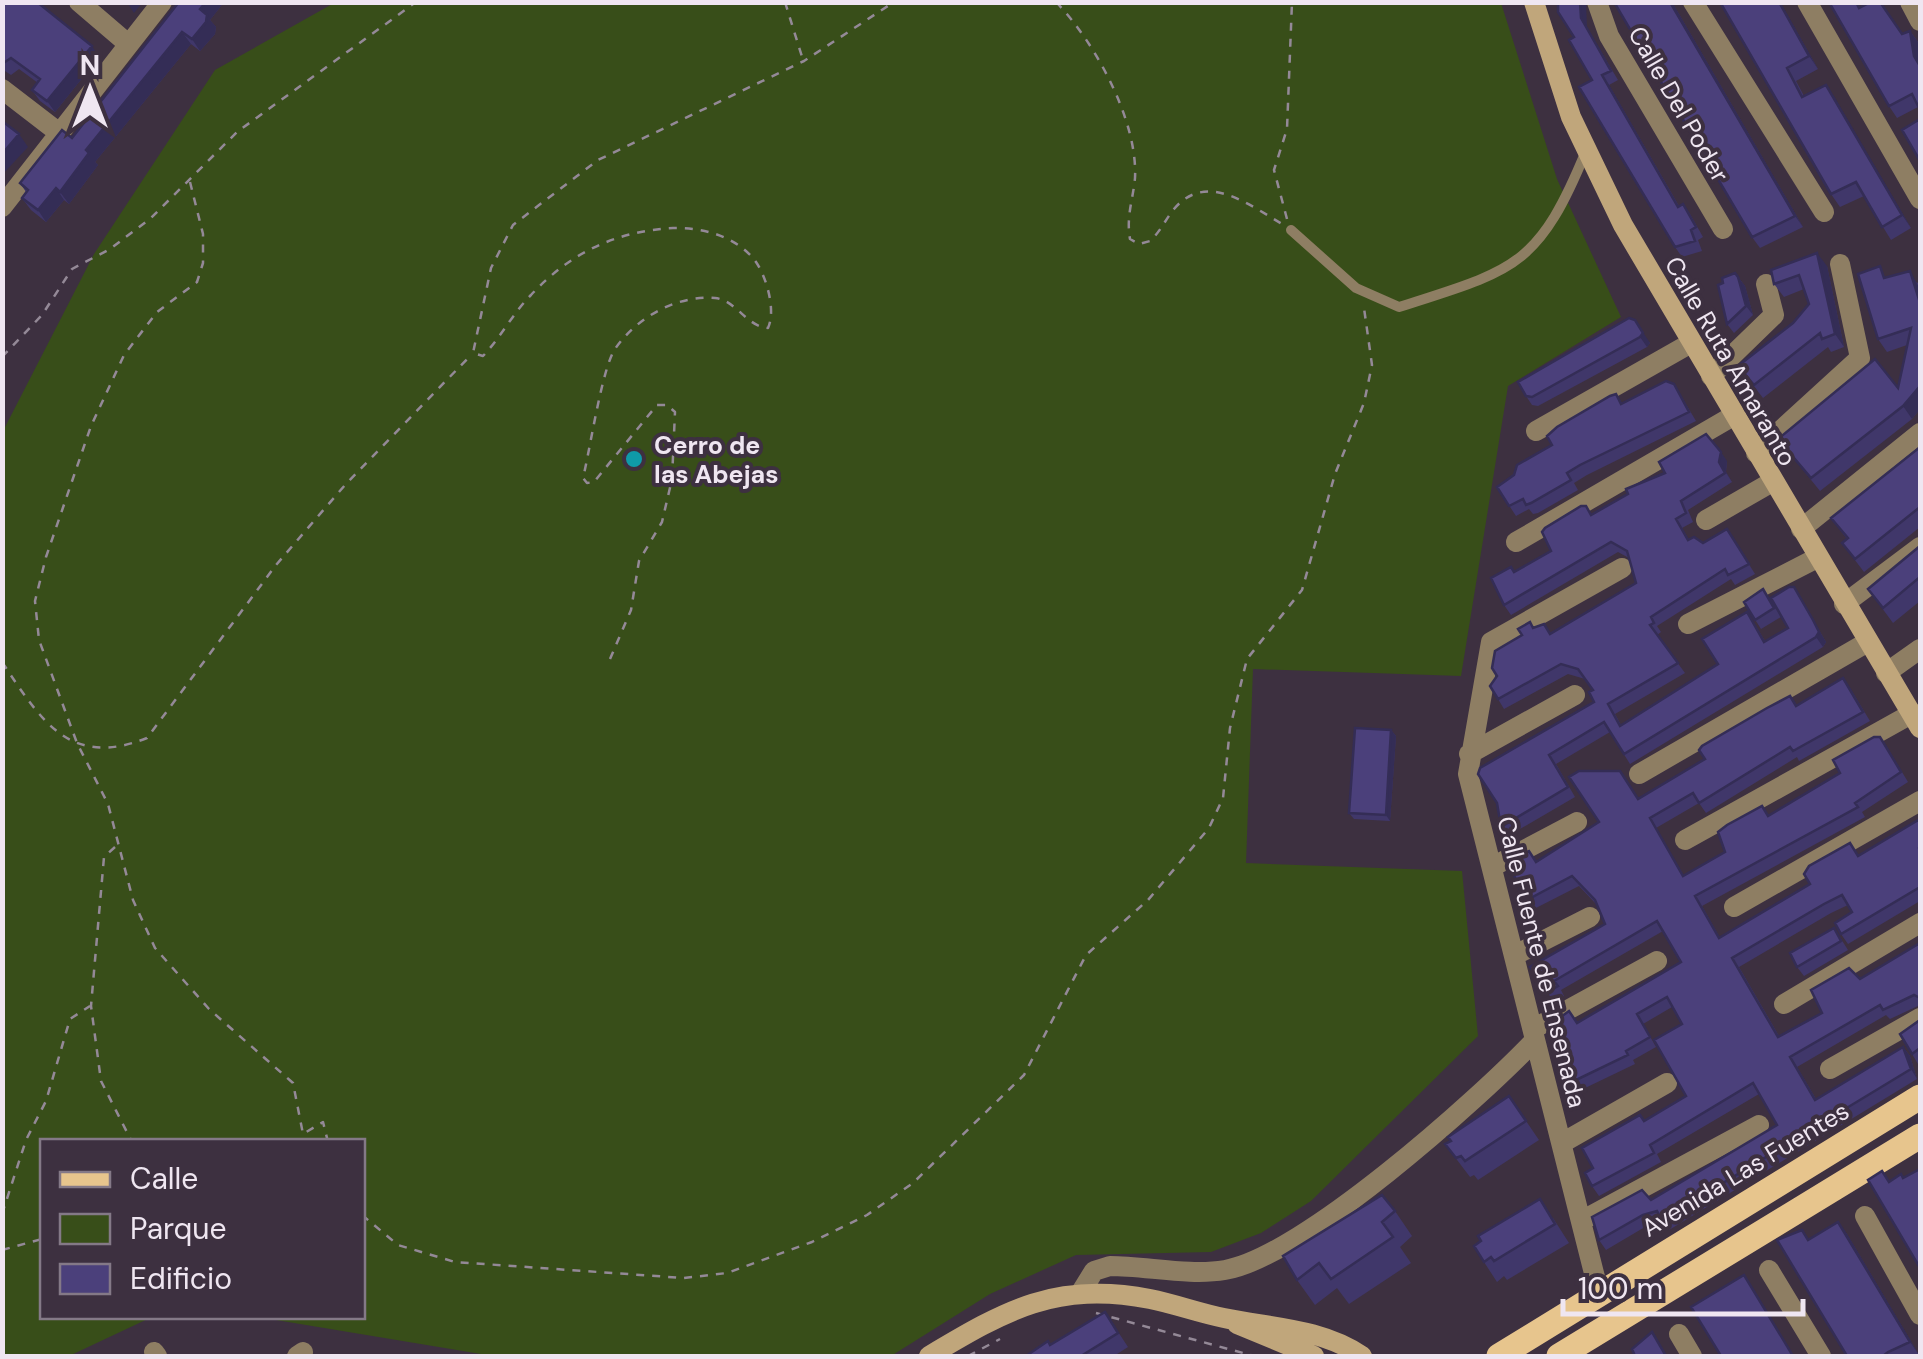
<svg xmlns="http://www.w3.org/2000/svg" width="1923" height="1359" font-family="'DM Sans',sans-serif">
  <rect width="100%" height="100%" fill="#3d3040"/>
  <path fill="#384e19" d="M 334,3 L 1501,3 L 1557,179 L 1621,317 L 1508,386 L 1461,676 L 1253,669 L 1246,863 L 1462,871 L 1478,1036 L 1311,1201 L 1261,1233 L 1211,1252 L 1076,1255 L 990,1294 L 891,1356 L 493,1356 L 258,1317 L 362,1316 L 362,1142 L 42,1142 L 42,1316 L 152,1317 L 69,1356 L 3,1356 L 2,433 L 94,254 L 215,70 Z"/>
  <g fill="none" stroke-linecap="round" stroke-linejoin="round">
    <path stroke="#948997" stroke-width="2.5" stroke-dasharray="8 8" stroke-linecap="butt" d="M 785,2 L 803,60
      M 1056,2 C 1095,42 1138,121 1135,178 C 1133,200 1126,216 1130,239 L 1139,244 L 1150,241 C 1161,231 1165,220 1174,209 C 1206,171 1248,204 1282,224
      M 190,182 L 203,234 L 203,263 L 197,282 L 157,312 L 124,355 L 91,426 L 46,557 L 35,601 L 39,640 L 77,743 L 108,804 L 133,900 L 155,948 L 209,1009 L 293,1083 L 303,1134 L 323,1122 L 328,1142
      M 1287,219 L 1274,170 L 1287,129 L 1292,2
      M 2,357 L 42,315 L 72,269 L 110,249 L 151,218 L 237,132 L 416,2
      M 610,659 L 631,610 L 639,561 L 662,522 L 672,479 L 675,412 L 667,405 L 657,405 L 594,482 L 587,483 L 583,478 C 590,450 602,368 615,349 C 637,317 677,295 715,298 C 736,300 747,327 768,328 C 776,311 767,278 756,262 C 738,237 703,227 673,228 C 616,231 570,253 531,295 C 513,313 501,337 483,356 L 473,353 L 491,268 L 513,225 L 598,160 L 804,61 L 894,2
      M 2,662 C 41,720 69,769 147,738 L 276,565 L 345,485 L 471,355
      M 115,847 L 104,857 L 91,1006 L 101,1081 L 132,1142
      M 2,1214 L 26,1140 L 46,1101 L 70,1019 L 90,1006
      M 362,1215 L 398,1245 L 455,1262 L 684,1278 L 727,1273 L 812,1242 L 867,1215 L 913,1183 L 1024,1075 L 1086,955 L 1148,900 L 1209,828 L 1223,798 L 1230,728 L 1247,659 L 1302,590 L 1335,474 L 1364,403 L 1372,365 L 1364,308
      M 2,1250 L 42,1239
      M 1096,1313 L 1254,1356
      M 968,1356 L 1000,1339"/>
    <path stroke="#8e7e63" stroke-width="10" d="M 1291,230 L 1356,288 L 1399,307 C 1514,270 1538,268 1586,151"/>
    <path stroke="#8e7e63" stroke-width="20" d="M 79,2 L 127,43
      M 1597,2 L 1609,36 L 1723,229
      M 1693,2 L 1824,212
      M 1807,2 L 1920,199
      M 1910,2 L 1920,21
      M 2,89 L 58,132
      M 2,207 L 162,2
      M 1711,376 L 1774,315 L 1766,284
      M 1536,431 L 1691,343
      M 1756,453 L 1860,358 L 1840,264
      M 1706,520 L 1772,482
      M 1801,529 L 1920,433
      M 1516,542 L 1733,416
      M 1844,604 L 1920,547
      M 1688,624 L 1817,558
      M 1886,673 L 1920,649
      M 1469,754 L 1575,695
      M 1639,774 L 1866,643
      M 1685,840 L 1913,713
      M 1492,867 L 1577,822
      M 1734,907 L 1920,801
      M 1515,955 L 1590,917
      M 1784,1004 L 1920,923
      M 1533,1029 L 1657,961
      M 1830,1069 L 1920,1018
      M 1562,1143 L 1667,1083
      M 1865,1216 L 1920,1315
      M 1581,1221 L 1759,1125
      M 1769,1270 L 1821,1356
      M 1081,1292 L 1094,1271 L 1110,1266 C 1146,1266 1189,1276 1225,1270 C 1302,1257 1478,1100 1535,1040
      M 1599,1293 L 1468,774 L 1491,642 L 1622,568
      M 1679,1334 L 1692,1356
      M 154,1352 L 157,1356
      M 297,1356 L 303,1352"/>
    <path stroke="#c0a67b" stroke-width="20" d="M 1534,2 L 1571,117 L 1623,225 L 1920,728
      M 1237,1324 L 1314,1356
      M 929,1356 C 1006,1310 1056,1281 1150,1299 C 1175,1304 1199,1313 1224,1318 C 1272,1328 1320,1328 1362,1356"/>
    <path stroke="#e7c58d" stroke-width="25" d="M 1499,1356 L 1920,1097
      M 1559,1356 L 1920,1136"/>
  </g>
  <path fill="#40376a" d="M 2,2 L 99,57 L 55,112 L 40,101 L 32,90 L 38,83 L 19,69 L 11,75 L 2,69 Z
    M 179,2 L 224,2 L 210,20 L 216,27 L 215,34 L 200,51 L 191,44 L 95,162 L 98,165 L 69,204 L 64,200 L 46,222 L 31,210 L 22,198 L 26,192 L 20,183 L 72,138 Z
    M 1672,2 L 1803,227 L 1760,248 L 1752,237 Z
    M 1720,2 L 1780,2 L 1818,69 L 1796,81 L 1804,96 L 1826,85 L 1911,228 L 1891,240 L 1864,196 L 1840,207 L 1831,194 Z
    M 1860,8 L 1902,34 L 1910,31 L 1918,42 L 1918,107 L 1897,118 L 1889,106 Z
    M 1587,28 L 1618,80 L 1609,85 L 1679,206 L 1683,204 L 1690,214 L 1703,237 L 1698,240 L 1702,251 L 1682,257 L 1675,247 L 1592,80 L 1574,37 Z
    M 1827,266 L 1844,347 L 1831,352 L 1828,347 L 1763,398 L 1738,366 L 1793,323 L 1809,304 L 1804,289 L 1784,297 L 1774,284 L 1771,270 Z
    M 1738,277 L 1745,286 L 1753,315 L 1734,333 L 1727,324 Z
    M 1888,277 L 1919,283 L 1920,289 L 1920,409 L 1912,419 L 1820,491 L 1778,439 L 1898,388 L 1907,345 L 1887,352 L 1878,339 Z
    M 1629,318 L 1650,343 L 1647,347 L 1538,406 L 1532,405 L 1526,396 Z
    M 1674,384 L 1696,421 L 1587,475 L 1574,483 L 1578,490 L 1538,513 L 1533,514 L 1529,509 L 1516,516 L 1497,487 L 1616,394 L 1622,403 Z
    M 1920,447 L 1920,527 L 1864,572 L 1842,543 L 1847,539 L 1831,518 Z
    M 1727,461 L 1726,472 L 1732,482 L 1688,510 L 1693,522 L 1682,528 L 1689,540 L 1703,543 L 1727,529 L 1755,574 L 1735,585 L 1731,579 L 1657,626 L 1661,632 L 1657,635 L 1685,673 L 1615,714 L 1621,725 L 1718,664 L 1747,612 L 1765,641 L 1788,628 L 1794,587 L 1826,642 L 1823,647 L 1630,764 L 1610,732 L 1556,764 L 1575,797 L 1508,836 L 1501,827 L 1497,803 L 1594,702 L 1593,690 L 1585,679 L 1568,674 L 1504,709 L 1498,699 L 1534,628 L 1544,624 L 1550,633 L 1636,583 L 1629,558 L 1618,552 L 1511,615 L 1504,605 L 1514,572 L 1551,551 L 1592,514 Z
    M 1920,546 L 1920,601 L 1893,623 L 1868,589 Z
    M 1770,598 L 1781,617 L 1761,629 L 1744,602 Z
    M 1850,688 L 1870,721 L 1799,761 L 1797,757 L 1706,813 L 1699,803 L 1656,828 L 1684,876 L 1725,852 L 1769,815 L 1887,747 L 1908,782 L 1862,812 L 1865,817 L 1702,906 L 1720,938 L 1920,819 L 1920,901 L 1848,944 L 1841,934 L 1852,912 L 1848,905 L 1831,913 L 1739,967 L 1779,1036 L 1822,1013 L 1860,979 L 1920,943 L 1920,1005 L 1890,1019 L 1886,1015 L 1797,1067 L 1816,1099 L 1903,1047 L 1910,1056 L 1917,1079 L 1669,1230 L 1663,1221 L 1650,1224 L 1606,1250 L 1599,1240 L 1651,1200 L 1777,1125 L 1759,1094 L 1657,1154 L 1661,1162 L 1599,1196 L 1592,1186 L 1593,1168 L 1644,1121 L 1686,1096 L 1682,1024 L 1672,1007 L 1643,1024 L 1656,1047 L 1633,1060 L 1635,1064 L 1583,1089 L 1576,1080 L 1577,1023 L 1681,962 L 1663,931 L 1561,990 L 1564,996 L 1554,1002 L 1530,967 L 1605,924 L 1597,905 L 1579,886 L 1532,910 L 1525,901 L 1537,862 L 1638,798 L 1705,759 L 1790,696 L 1797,705 Z
    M 1391,730 L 1396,736 L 1390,821 L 1354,819 L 1349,813 Z
    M 1834,928 L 1848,950 L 1804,976 L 1797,967 Z
    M 1920,1020 L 1920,1062 L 1918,1064 L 1912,1054 Z
    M 1509,1096 L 1539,1140 L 1478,1180 L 1474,1175 L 1470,1177 L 1445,1144 Z
    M 1395,1211 L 1412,1236 L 1400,1247 L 1411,1263 L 1349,1304 L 1337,1288 L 1315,1305 L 1297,1280 Z
    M 1553,1218 L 1569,1243 L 1507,1280 L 1504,1276 L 1497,1282 L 1484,1262 Z
    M 1838,1222 L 1847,1234 L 1919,1355 L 1915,1356 L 1847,1356 L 1808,1240 Z
    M 1105,1312 L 1128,1347 L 1114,1356 L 1026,1356 L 1051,1345 Z"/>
  <path fill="#342d56" d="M 127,2 L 143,2 L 134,13 Z
    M 206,2 L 224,2 L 210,20 L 216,27 L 215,34 L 200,51 L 192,39 L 200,9 Z
    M 1580,2 L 1586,2 L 1587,28 L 1618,80 L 1581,18 Z
    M 1670,2 L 1672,2 L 1803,227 L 1795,216 Z
    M 1779,2 L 1780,2 L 1818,69 L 1809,56 Z
    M 1910,31 L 1918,42 L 1920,66 L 1914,56 Z
    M 182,32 L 191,44 L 95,162 L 98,165 L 69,204 L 60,192 L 86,150 Z
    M 92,46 L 99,57 L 55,112 L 47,101 Z
    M 1602,75 L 1609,85 L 1684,216 L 1678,207 Z
    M 1826,85 L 1835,98 L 1911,228 L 1902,215 Z
    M 19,134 L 28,147 L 2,175 L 2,154 Z
    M 56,188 L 64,200 L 46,222 L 38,210 Z
    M 1817,253 L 1827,266 L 1844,347 L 1835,334 Z
    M 1910,271 L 1920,289 L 1920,303 Z
    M 1738,277 L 1745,286 L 1753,315 L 1746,306 Z
    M 1635,320 L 1650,343 L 1647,347 L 1640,337 Z
    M 1920,386 L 1920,409 L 1912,419 L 1903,406 Z
    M 1721,452 L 1727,461 L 1726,472 L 1732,482 L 1719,462 Z
    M 1794,587 L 1826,642 L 1823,647 L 1816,637 Z
    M 1391,730 L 1396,736 L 1390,821 L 1386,815 Z
    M 1903,1047 L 1910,1056 L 1917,1079 L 1911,1069 Z
    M 1838,1222 L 1847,1234 L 1919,1355 L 1910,1342 Z"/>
  <path fill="#4b407b" stroke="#342d56" stroke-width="2.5" d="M 2,2 L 37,2 L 92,46 L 47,101 L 32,90 L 40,79 L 11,58 L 2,64 Z
    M 179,2 L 206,2 L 200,9 L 207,15 L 206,22 L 192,39 L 182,32 L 86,150 L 89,153 L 60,192 L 56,188 L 38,210 L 22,198 L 28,190 L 20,183 L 62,130 L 72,138 Z
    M 1558,2 L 1580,2 L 1581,18 L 1611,71 L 1602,75 L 1678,207 L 1683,204 L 1696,227 L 1691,230 L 1695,241 L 1675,247 L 1579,87 L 1592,80 L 1569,40 L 1574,37 L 1558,12 Z
    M 1614,2 L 1670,2 L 1795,216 L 1752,237 Z
    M 1720,2 L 1779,2 L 1809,56 L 1787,68 L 1802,97 L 1826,85 L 1902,215 L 1882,227 L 1856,182 L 1831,194 Z
    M 1829,2 L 1856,2 L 1859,8 L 1871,2 L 1880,2 L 1902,34 L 1910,31 L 1914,56 L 1920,66 L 1920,110 L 1912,94 L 1889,106 Z
    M 1920,119 L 1920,161 L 1902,130 Z
    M 2,121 L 19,134 L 2,154 Z
    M 1817,253 L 1835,334 L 1822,339 L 1820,333 L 1754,385 L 1738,366 L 1793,323 L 1809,304 L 1799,275 L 1774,284 L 1771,270 Z
    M 1880,266 L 1884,278 L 1910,271 L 1920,303 L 1920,386 L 1903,406 L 1811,478 L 1778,439 L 1875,359 L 1898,388 L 1911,328 L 1878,339 L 1858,274 Z
    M 1735,273 L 1738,277 L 1746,306 L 1727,324 L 1718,285 L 1723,283 L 1722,278 Z
    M 1629,318 L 1635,320 L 1643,333 L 1640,337 L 1532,397 L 1526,396 L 1518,382 Z
    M 1666,381 L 1674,384 L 1689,412 L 1580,465 L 1567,473 L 1571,480 L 1531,503 L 1526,505 L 1523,499 L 1509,506 L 1497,487 L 1514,475 L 1517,465 L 1552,445 L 1547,436 L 1557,427 L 1610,396 L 1616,394 L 1621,404 Z
    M 1706,434 L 1721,452 L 1719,462 L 1725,473 L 1681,501 L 1686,513 L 1676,519 L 1688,540 L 1694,537 L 1703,543 L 1727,529 L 1749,564 L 1728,575 L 1725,569 L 1651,617 L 1654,623 L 1650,625 L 1678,663 L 1608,704 L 1620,726 L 1718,664 L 1702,639 L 1747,612 L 1764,642 L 1788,628 L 1771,598 L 1789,587 L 1794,587 L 1813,620 L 1819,632 L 1816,637 L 1624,754 L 1604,722 L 1549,755 L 1568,787 L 1501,827 L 1497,803 L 1478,774 L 1480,768 L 1594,702 L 1589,692 L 1593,690 L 1578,669 L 1561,664 L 1498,699 L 1490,686 L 1497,676 L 1492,668 L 1495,651 L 1522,635 L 1518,629 L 1530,622 L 1533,628 L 1544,624 L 1550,634 L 1636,583 L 1627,551 L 1611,542 L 1504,605 L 1491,578 L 1511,567 L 1514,572 L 1551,551 L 1542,532 L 1545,528 L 1581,506 L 1586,506 L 1591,515 L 1628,494 L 1626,489 L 1665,473 L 1659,462 Z
    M 1920,447 L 1920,507 L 1855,559 L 1842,543 L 1848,538 L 1831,518 Z
    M 1920,546 L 1920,577 L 1883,608 L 1868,589 Z
    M 1763,589 L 1774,608 L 1755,620 L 1744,602 Z
    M 1843,678 L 1863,712 L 1793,751 L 1790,747 L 1699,803 L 1693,793 L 1650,818 L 1683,876 L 1725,852 L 1718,832 L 1727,825 L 1762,806 L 1768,816 L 1840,773 L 1833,760 L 1874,737 L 1880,737 L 1901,772 L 1855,803 L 1858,807 L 1695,896 L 1719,938 L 1810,884 L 1804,874 L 1809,866 L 1850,843 L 1858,856 L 1920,819 L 1920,847 L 1919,848 L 1920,851 L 1920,887 L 1841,934 L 1835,923 L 1852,912 L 1842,895 L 1824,904 L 1732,958 L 1778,1037 L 1822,1013 L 1811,990 L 1849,968 L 1860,979 L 1920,943 L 1920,998 L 1914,995 L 1883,1010 L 1880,1005 L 1790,1057 L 1815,1100 L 1903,1047 L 1911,1069 L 1662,1220 L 1657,1211 L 1643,1215 L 1599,1240 L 1592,1217 L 1642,1190 L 1651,1200 L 1777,1125 L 1753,1083 L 1650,1145 L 1654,1153 L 1592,1186 L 1585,1173 L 1593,1168 L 1582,1148 L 1640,1115 L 1644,1121 L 1686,1096 L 1654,1040 L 1682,1024 L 1667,997 L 1637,1014 L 1650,1037 L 1626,1051 L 1628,1055 L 1576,1080 L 1549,1032 L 1554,1031 L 1550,1025 L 1569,1011 L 1577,1023 L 1681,962 L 1657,921 L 1554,981 L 1558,986 L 1547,992 L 1530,967 L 1605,924 L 1595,900 L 1572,876 L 1525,901 L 1508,861 L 1529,851 L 1536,862 L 1599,822 L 1569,777 L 1579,771 L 1620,771 L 1638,799 L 1705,759 L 1699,750 L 1702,746 L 1767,708 L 1790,696 L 1796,706 Z
    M 1355,728 L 1391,730 L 1386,815 L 1349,813 Z
    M 1834,928 L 1841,941 L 1797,967 L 1790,953 Z
    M 1920,1020 L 1920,1048 L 1912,1054 L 1900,1034 Z
    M 1509,1096 L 1526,1121 L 1465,1161 L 1461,1156 L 1456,1158 L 1445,1144 L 1451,1141 L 1448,1137 Z
    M 1920,1169 L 1920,1268 L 1868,1180 L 1882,1171 L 1889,1182 L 1901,1174 L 1903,1178 Z
    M 1382,1195 L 1395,1211 L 1382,1222 L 1393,1237 L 1331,1279 L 1319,1263 L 1297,1280 L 1283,1256 Z
    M 1540,1199 L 1555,1224 L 1494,1261 L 1491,1257 L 1484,1262 L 1474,1246 L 1481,1241 L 1478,1236 Z
    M 1838,1222 L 1910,1342 L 1888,1352 L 1883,1356 L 1847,1356 L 1777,1240 L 1802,1230 L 1808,1240 Z
    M 1744,1275 L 1793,1356 L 1721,1356 L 1691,1307 Z
    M 1105,1312 L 1118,1333 L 1081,1356 L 1026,1356 L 1048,1341 L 1050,1345 Z
    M 1652,1332 L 1666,1356 L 1635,1356 L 1632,1349 Z"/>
  <circle fill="#0f9aa8" stroke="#3d3040" stroke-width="4" cx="634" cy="459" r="10"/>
  <g text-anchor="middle" stroke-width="8" stroke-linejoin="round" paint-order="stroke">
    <g font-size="25" fill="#efe6f1" stroke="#3d3040">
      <text transform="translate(1679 104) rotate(60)" y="9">Calle Del Poder</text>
      <text transform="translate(1731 361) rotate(60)" y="9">Calle Ruta Amaranto</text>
      <text transform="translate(1542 962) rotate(76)" y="9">Calle Fuente de Ensenada</text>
      <text transform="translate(1745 1169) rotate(-31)" y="9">Avenida Las Fuentes</text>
    </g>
    <g font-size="25" font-weight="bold" fill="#efe6f1" stroke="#3d3040" text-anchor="start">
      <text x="654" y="454">Cerro de<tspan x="654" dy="29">las Abejas</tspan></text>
    </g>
  </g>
  <rect width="1923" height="1359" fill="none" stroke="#efe6f1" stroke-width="10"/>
  <rect x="40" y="1139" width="325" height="180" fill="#3d3040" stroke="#847987" stroke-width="2.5"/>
  <rect x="60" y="1172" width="50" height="15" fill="#e7c58d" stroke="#847987" stroke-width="2.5"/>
  <text x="130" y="1189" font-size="30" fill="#efe6f1">Calle</text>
  <rect x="60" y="1214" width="50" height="30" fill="#384e19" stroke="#847987" stroke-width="2.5"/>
  <text x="130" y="1239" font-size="30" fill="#efe6f1">Parque</text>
  <rect x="60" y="1264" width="50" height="30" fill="#4b407b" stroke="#847987" stroke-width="2.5"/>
  <text x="130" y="1289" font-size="30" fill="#efe6f1">Edificio</text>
  <g transform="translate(90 90)" stroke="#3d3040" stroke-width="8" paint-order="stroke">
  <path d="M0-8L18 38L0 25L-18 38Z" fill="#efe6f1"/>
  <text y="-15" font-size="28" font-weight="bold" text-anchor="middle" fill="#efe6f1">N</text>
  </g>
  <path d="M1563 1299v15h240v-15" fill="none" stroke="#efe6f1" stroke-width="5"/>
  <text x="1578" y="1299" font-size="30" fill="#efe6f1" stroke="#3d3040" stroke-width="8" paint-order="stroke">100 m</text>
</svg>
